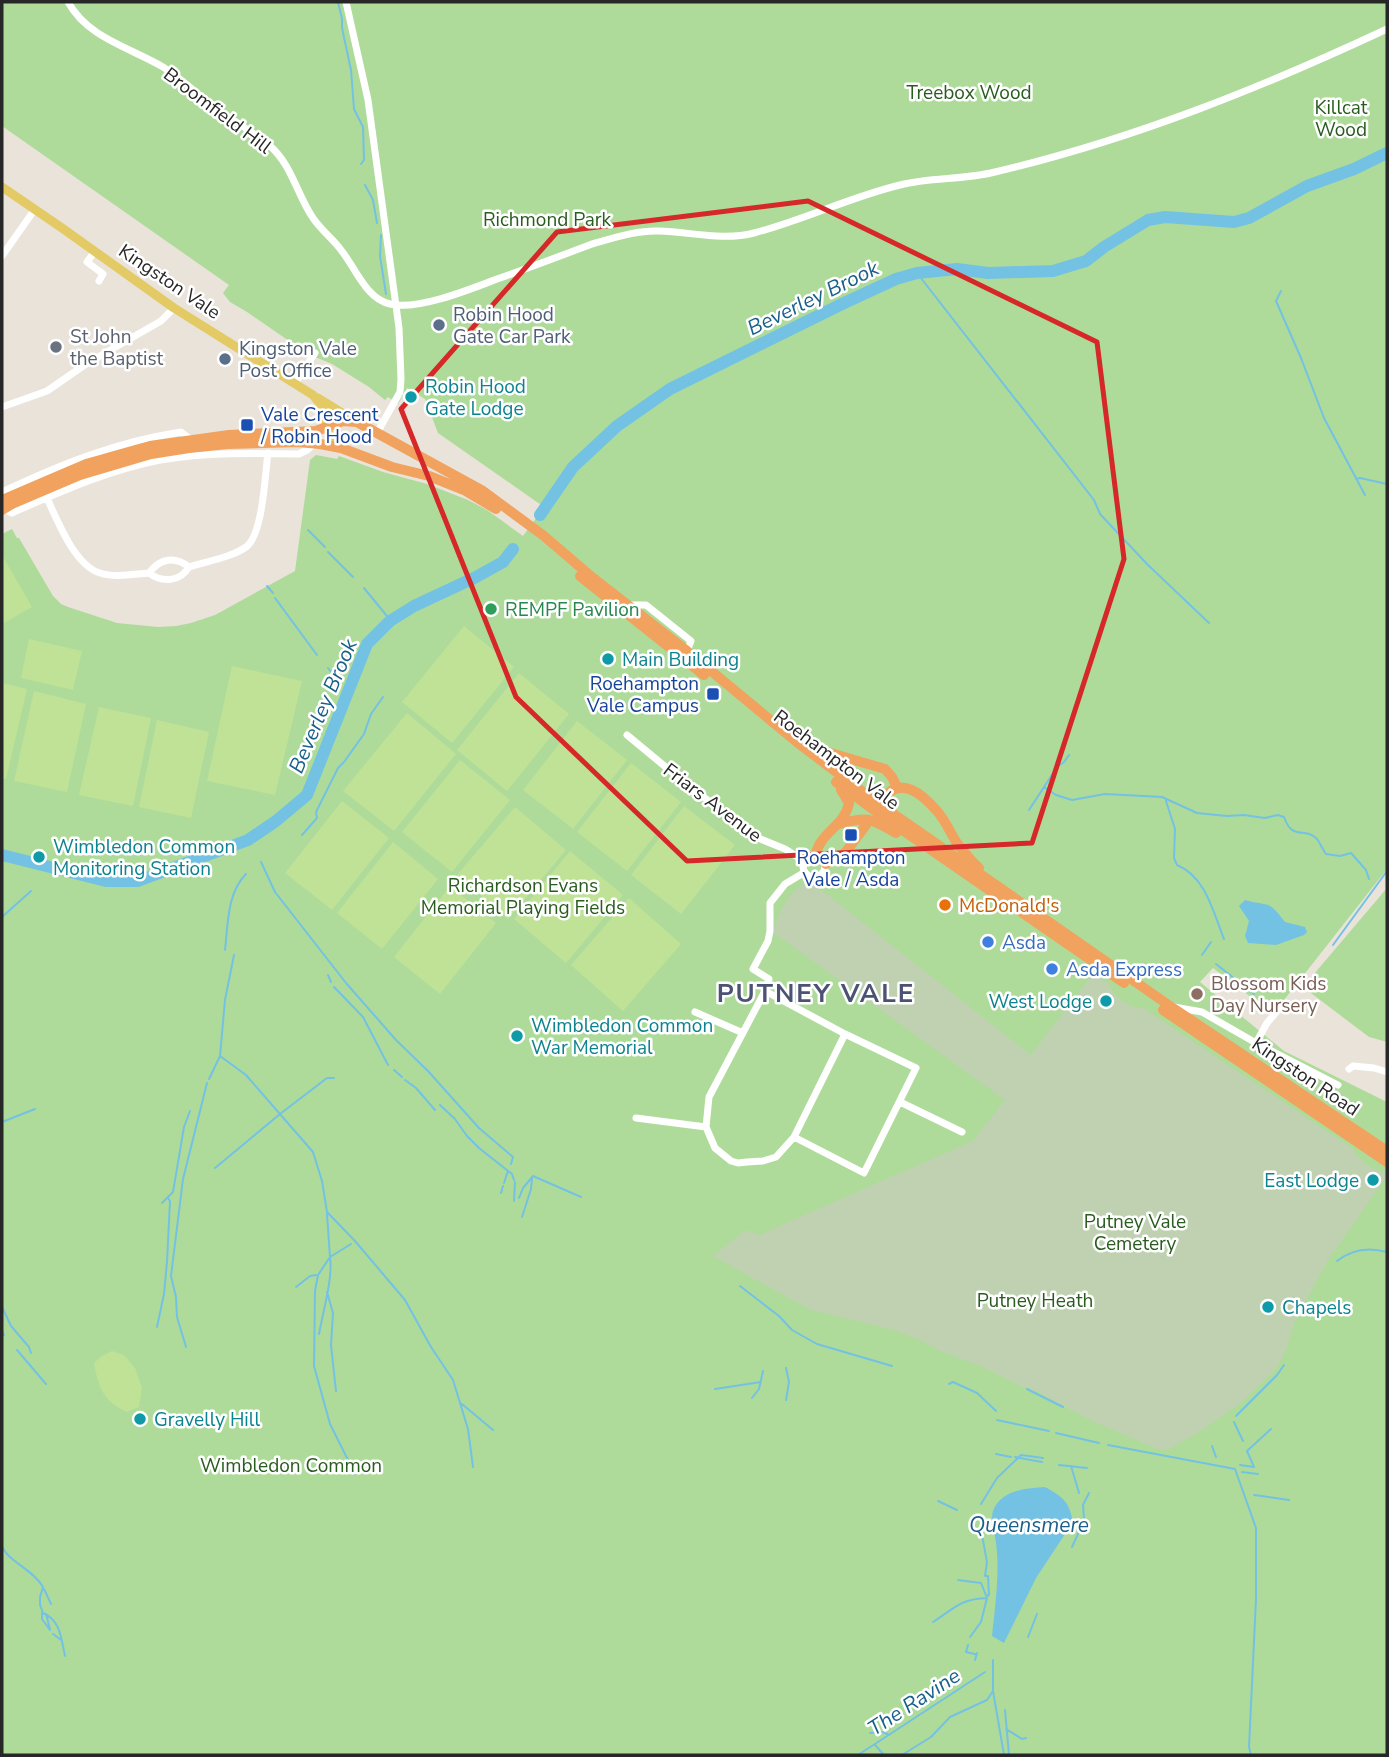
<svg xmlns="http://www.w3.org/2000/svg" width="1389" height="1757" font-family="'Nunito Sans',sans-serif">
  <rect width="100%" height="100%" fill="#e9e3da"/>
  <path fill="#aedb9a" d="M 2,2 L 1387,2 L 1387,869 L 1273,1014 L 1213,968 L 1200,982 L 1284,1051 L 1387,1102 L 1387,1755 L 2,1755 L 2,534 L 12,529 L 17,538 L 19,538 L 53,596 L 61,604 L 68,607 L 117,623 L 158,627 L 176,626 L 191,623 L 215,615 L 295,571 L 310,460 L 316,455 L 337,459 L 339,456 L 383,472 L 427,484 L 468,500 L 487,510 L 523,536 L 544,507 L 438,433 L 425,399 L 407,388 L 398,404 L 388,397 L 385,400 L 369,387 L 332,364 L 308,354 L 247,312 L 230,302 L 223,293 L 229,285 L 2,126 Z
    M 1387,888 L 1387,1042 L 1369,1037 L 1303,987 Z"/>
  <path fill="#c0d1b2" d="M 809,883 L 815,885 L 1031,1055 L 1094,973 L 1108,983 L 1114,994 L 1122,1001 L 1133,1007 L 1143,1008 L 1352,1148 C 1361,1162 1370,1170 1387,1173 L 1387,1176 L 1328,1260 L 1295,1321 L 1286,1350 L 1276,1369 L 1243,1401 L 1199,1432 L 1169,1449 L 1160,1450 L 1090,1420 L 1036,1391 L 1021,1386 L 981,1366 L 938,1350 L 920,1340 L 894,1330 L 811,1310 L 713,1256 L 746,1230 L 759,1235 L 973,1141 L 1005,1100 L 773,932 C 778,915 791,886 809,883 Z"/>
  <path fill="#bfe296" d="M 2,555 L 32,607 L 2,624 Z
    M 464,626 L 514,667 L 452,743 L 402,702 Z
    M 29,639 L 82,651 L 73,690 L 21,678 Z
    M 232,666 L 302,681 L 275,795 L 207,781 Z
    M 519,673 L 569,714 L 507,791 L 457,750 Z
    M 2,683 L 27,689 L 6,779 L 2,779 Z
    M 34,691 L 86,704 L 67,792 L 14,781 Z
    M 99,707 L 151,718 L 133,806 L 79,795 Z
    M 407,713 L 456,754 L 394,831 L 343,791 Z
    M 157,720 L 209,732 L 191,818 L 139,807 Z
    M 577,721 L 627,760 L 573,829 L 523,790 Z
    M 460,760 L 510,800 L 452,872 L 402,832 Z
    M 631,763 L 681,802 L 627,871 L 577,832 Z
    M 342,801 L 389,838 L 332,910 L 285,873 Z
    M 684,806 L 735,845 L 681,914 L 631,875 Z
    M 515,807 L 566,850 L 508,919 L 457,875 Z
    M 393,842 L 438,879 L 382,949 L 337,913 Z
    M 570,851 L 623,895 L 566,963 L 514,919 Z
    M 450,886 L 496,923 L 440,994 L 394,957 Z
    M 629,898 L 681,944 L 623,1011 L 571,965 Z
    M 112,1351 L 124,1355 L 135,1368 L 142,1388 L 139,1407 L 127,1412 C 104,1402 98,1387 94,1363 L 102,1356 Z"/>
  <path fill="#74c2e3" d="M 1245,900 C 1270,907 1268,899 1285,922 L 1305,927 L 1307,932 L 1304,935 L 1276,945 L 1248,943 L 1245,936 L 1249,921 L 1239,906 Z
    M 1045,1487 C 1063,1497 1069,1501 1073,1522 L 1036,1578 L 1004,1643 L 992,1636 C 995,1606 1000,1574 996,1543 C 995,1534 990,1519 993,1511 C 1001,1490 1026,1488 1045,1487 Z"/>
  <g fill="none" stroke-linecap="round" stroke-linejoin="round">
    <path stroke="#74c2e3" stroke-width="2" d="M 338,2 L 342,19 L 342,28 L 351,70 L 354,109 L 363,127 L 364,160 L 361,164
      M 365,185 L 373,200 L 377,223
      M 381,235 L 380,256 L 386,294
      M 917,273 L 1094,500 L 1100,514 L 1147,564 L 1209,623
      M 1281,291 L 1276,301 L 1301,358 L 1324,418 L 1365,495
      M 1356,479 L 1360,478 L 1387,484
      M 308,530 L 325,547
      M 328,552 L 353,577
      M 267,586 L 273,593
      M 364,588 L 391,621
      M 275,598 L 317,655
      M 328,668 L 340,683
      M 1044,787 L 1056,795 L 1072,800 L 1105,794 L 1162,797 L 1197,813 L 1227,816 L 1244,815 L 1265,818 L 1278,815 L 1284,817 C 1293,842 1304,826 1317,839 C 1320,843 1323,850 1326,854 L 1340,856 L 1351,853 L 1366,870 L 1369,879
      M 1166,801 L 1175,829 L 1174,858 L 1177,865 C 1206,877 1213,912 1224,939
      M 1029,810 L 1057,767 L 1064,762 L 1069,755
      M 302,835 L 317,818 L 316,812 L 338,768 L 344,762 L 364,734 L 371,714 L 383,697
      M 261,862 L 275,892 L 346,983 L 396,1040 L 428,1071 L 479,1128 L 513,1157 L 511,1164
      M 2,917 L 31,891
      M 1333,945 L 1387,871
      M 225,950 C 228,924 227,893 246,874
      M 1202,955 L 1211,942
      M 1216,964 L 1254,994
      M 328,975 L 331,982
      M 334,987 L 363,1017 L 388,1065
      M 220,1056 L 246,1075 L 313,1152 L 322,1181 L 327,1212 L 355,1241 L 405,1300 L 431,1347 L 453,1380 L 468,1429 L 473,1467
      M 394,1070 L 402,1077
      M 209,1079 L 220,1056 L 225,1000 L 234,955
      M 405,1080 L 416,1088 L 435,1110
      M 440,1105 L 455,1119 L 467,1136 L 479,1148 L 512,1174 L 514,1180
      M 2,1122 L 35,1109
      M 215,1168 L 280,1114 L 327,1078 L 334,1078
      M 504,1183 L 508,1171
      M 501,1193 L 503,1186
      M 519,1198 L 523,1188 L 533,1176 L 581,1197
      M 514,1201 L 515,1182
      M 162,1203 L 173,1192 L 184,1127 L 190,1111
      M 327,1214 L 330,1257 L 318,1275 L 315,1291 L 314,1366 L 330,1424 L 355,1474
      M 522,1217 L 531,1189 L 532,1178
      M 1337,1261 C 1352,1249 1369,1247 1387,1252
      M 740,1286 L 779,1316 L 792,1330 L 817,1344 L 892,1366
      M 296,1287 L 310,1276 L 316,1275
      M 327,1292 L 333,1313 L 331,1345 L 336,1391
      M 2,1307 L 11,1326 L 29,1347 L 31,1353
      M 157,1327 L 164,1294 L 167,1262 L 170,1201 L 168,1198
      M 2,1331 L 4,1335
      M 319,1334 C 323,1311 333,1279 330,1257 L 351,1244
      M 186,1347 L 177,1317 L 176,1297 L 171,1276 L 183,1179 L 207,1083
      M 17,1350 L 46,1384
      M 949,1384 L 953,1382 L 977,1393 L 996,1411
      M 715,1389 L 761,1382
      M 1027,1389 L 1063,1407
      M 752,1398 L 759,1389 L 763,1371
      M 786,1400 L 789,1382 L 786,1368
      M 462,1404 L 493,1430
      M 1236,1416 L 1277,1375 L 1284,1365
      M 997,1420 L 1049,1431
      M 1234,1422 L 1243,1441
      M 1056,1433 L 1099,1443
      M 1108,1445 L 1235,1469 L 1256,1528 L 1256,1599 L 1249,1747 L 1251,1755
      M 1212,1446 L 1216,1457
      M 996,1454 L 1011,1457
      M 1015,1457 L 1042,1462
      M 1059,1465 L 1087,1468
      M 1240,1465 L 1254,1467 L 1247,1451 L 1271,1429
      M 1071,1466 L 1079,1493
      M 1242,1472 L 1258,1474
      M 1254,1495 L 1289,1500
      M 938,1501 L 957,1510
      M 981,1504 L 997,1478 L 1021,1455 L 1043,1458
      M 982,1535 L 987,1562 L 985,1576 L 988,1576 L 989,1595 L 987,1596
      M 2,1546 C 8,1562 33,1569 43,1587 L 40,1597 L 40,1605 L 43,1613 C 61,1621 61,1638 65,1656
      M 1072,1547 L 1082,1525 L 1084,1519 L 1083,1505 L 1089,1493
      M 958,1580 L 981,1583 L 987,1598 L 981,1622 L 970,1637
      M 44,1589 L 51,1604
      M 42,1613 L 42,1619 L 50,1630
      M 46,1614 L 50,1629
      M 933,1622 C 955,1608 960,1599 987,1598
      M 53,1634 L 61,1640
      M 1028,1637 L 1037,1614
      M 968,1645 L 966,1652 L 975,1654
      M 975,1660 L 977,1653
      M 993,1660 L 993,1691 L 1004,1755
      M 1005,1710 L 1009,1755
      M 1006,1729 L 1022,1739 L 1026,1738
      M 870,1733 L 883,1732 L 889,1735
      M 875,1745 L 884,1755
      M 858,1755 L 985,1672
      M 902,1755 L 931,1737 L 950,1717 L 987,1700 L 993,1691"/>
    <path stroke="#74c2e3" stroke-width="12" d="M 540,515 L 573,467 L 617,426 L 670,389 L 844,303 L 896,279 L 917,273 L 957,269 L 988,273 L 1053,271 L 1086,261 L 1104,247 L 1148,220 L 1165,217 L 1234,222 L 1249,218 L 1307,186 L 1354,169 L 1387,153
      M 2,855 L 106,881 L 138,881 L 248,840 L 276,821 L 307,795 L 367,644 L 390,621 L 414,606 L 476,577 L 503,562 L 513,549"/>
    <path stroke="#fff" stroke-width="7" d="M 68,2 C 88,38 129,47 163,67 C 182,79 199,96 217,109 C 234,122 254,132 270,146 C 292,165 297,195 313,218 C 321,230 333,239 341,250 C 355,267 366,299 390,304 C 417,311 471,289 497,279 C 529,268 560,256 592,244 C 614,238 637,230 659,231 C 691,232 723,241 754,233 C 804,220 850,197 900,185 C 931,177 964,180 995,172 C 1131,140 1261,88 1387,29
      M 346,2 L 368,100 L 399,328 L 401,379 L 400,392 L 377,433
      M 95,251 L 87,262 L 103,274 L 99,281
      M 2,256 L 35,209
      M 306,366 L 315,353
      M 295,384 L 301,374
      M 2,407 L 47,391 L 86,364 L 161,321 L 174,308
      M 2,492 C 61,464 116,442 181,432 L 190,439
      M 47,498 C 57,520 75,566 100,573 C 115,578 134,574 149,573 C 162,583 180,582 189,567 C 175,556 160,558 149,573
      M 4,509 L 12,513 L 14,512 C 62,491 109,470 160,460 C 206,452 252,453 299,454 L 307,450 L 314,444
      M 189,567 C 207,561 230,558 246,547 C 263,535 265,474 268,453
      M 629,605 L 646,605 L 691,641 L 687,651
      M 627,735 L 685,783 L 758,838 L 785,849 L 804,861
      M803 866a11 11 0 1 1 22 0a11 11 0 1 1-22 0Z
      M 765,991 L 709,1097 L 706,1127 L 715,1148 L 731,1161 L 738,1163 L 747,1162 L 763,1161 L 776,1157 L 794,1137 L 845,1034
      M 1174,1007 L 1202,1012 L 1256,1043 L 1338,1085
      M 695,1012 L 743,1033
      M 1256,1043 L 1267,1023 L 1279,1009
      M 1349,1069 L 1353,1066 L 1374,1068 L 1387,1072
      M 900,1102 L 962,1132
      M 636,1118 L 706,1127
      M 794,1137 L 864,1173 L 916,1068 L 845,1034 L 765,991 L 769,979 L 753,969 L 768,941 L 770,931 L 770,903 L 785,884 L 805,872"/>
    <path stroke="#e3ca64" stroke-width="9" d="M 2,187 L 62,228 L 174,308 L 313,395 C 330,413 323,436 339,448
      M 318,398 L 357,422"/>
    <path stroke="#f0a25e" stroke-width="10" d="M 2,500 L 86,464 L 150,446 L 229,435 L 316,431 L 343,421 L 357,422 L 483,491 L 544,536 L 593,578 L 687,651 L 798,743 L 872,799 L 1170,1006 L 1387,1151
      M 2,510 L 12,504 L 80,475 L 151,454 L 189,448 L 227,444 L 298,442 L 320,444 L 341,448 L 392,467 L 429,476 L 464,490 L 496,509
      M 580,576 L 704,675
      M 796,735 L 827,752 L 885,769 L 892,777 L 897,787
      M 836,782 L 882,816 L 1124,983
      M 884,798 C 901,775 923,795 937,811 C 946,821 950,833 957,843 C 964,852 971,861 979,868
      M 839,824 C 868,816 870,818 896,833
      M 816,855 C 818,834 845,826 849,803 L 841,790
      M 826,864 L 845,853 L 866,825
      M 1163,1010 L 1387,1162"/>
  </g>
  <path fill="none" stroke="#d62828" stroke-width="5" stroke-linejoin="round" d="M 808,201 L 1097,342 L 1124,559 L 1032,843 L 687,861 L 516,697 L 401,409 L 557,232 Z"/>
  <g fill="#5c6f8a" stroke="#fff" stroke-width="2.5">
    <circle cx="439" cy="325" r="7"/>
    <circle cx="225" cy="359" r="7"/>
  </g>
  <circle fill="#6b7280" stroke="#fff" stroke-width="2.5" cx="56" cy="347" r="7"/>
  <g fill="#0f9aa8" stroke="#fff" stroke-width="2.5">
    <circle cx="411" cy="397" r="7"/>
    <circle cx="608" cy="659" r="7"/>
    <circle cx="39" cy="857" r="7"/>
    <circle cx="1106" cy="1001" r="7"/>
    <circle cx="517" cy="1036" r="7"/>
    <circle cx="1373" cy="1180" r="7"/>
    <circle cx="1268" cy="1307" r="7"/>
    <circle cx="140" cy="1419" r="7"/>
  </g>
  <g fill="#1a4fb4" stroke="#fff" stroke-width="2.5">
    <rect x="240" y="418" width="14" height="14" rx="3.5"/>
    <rect x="706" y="687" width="14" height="14" rx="3.5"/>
    <rect x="844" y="828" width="14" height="14" rx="3.5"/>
  </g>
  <circle fill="#2e9e5b" stroke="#fff" stroke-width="2.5" cx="491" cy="609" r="7"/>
  <circle fill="#e8710a" stroke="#fff" stroke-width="2.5" cx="945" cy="905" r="7"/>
  <g fill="#3f7fe0" stroke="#fff" stroke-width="2.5">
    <circle cx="988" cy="942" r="7"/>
    <circle cx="1052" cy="969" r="7"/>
  </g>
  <circle fill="#8d6e63" stroke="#fff" stroke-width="2.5" cx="1197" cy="994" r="7"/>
  <g text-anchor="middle" stroke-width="5" stroke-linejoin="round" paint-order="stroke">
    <g font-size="19" fill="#295c1f" stroke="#fff">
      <text x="969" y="99">Treebox Wood</text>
      <text x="1341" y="114">Killcat<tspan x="1341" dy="22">Wood</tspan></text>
      <text x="547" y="226">Richmond Park</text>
      <text x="523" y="892">Richardson Evans<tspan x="523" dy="22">Memorial Playing Fields</tspan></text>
      <text x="1135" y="1228">Putney Vale<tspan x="1135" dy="22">Cemetery</tspan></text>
      <text x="1035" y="1307">Putney Heath</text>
      <text x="291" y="1472">Wimbledon Common</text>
    </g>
    <g font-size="19" fill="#272727" stroke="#fff">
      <text transform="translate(218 110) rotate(37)" y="7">Broomfield Hill</text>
      <text transform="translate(170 281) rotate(34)" y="7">Kingston Vale</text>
      <text transform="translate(837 759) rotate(37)" y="7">Roehampton Vale</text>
      <text transform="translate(713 802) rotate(37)" y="7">Friars Avenue</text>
      <text transform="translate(1306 1076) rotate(34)" y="7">Kingston Road</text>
    </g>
    <g font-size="19" fill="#4e5e75" stroke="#fff" text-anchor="start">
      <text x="453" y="321">Robin Hood<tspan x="453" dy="22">Gate Car Park</tspan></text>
      <text x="239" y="355">Kingston Vale<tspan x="239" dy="22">Post Office</tspan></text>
    </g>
    <g font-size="19" fill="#5b616d" stroke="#fff" text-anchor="start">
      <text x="70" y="343">St John<tspan x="70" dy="22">the Baptist</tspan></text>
    </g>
    <g font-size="19" fill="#0d838f" stroke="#fff" text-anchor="start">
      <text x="425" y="393">Robin Hood<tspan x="425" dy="22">Gate Lodge</tspan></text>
      <text x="622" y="666">Main Building</text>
      <text x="53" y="853">Wimbledon Common<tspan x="53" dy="22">Monitoring Station</tspan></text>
      <text x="1092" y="1008" text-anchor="end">West Lodge</text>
      <text x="531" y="1032">Wimbledon Common<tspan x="531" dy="22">War Memorial</tspan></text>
      <text x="1359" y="1187" text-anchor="end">East Lodge</text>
      <text x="1282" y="1314">Chapels</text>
      <text x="154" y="1426">Gravelly Hill</text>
    </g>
    <g font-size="19" fill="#164399" stroke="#fff" text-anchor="start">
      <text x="261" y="421">Vale Crescent<tspan x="261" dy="22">/ Robin Hood</tspan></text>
      <text x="699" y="690" text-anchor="end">Roehampton<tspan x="699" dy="22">Vale Campus</tspan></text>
      <text x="851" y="864" text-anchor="middle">Roehampton<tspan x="851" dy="22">Vale / Asda</tspan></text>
    </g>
    <g font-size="19" fill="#27864d" stroke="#fff" text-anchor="start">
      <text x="505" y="616">REMPF Pavilion</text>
    </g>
    <g font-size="19" fill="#c56008" stroke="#fff" text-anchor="start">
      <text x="959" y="912">McDonald's</text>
    </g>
    <g font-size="19" fill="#366cbe" stroke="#fff" text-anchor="start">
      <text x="1002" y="949">Asda</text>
      <text x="1066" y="976">Asda Express</text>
    </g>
    <g font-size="19" fill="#785e54" stroke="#fff" text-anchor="start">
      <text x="1211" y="990">Blossom Kids<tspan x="1211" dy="22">Day Nursery</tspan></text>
    </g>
    <g font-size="21" font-style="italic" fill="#185f8a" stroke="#fff">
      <text transform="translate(813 298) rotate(-26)" y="7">Beverley Brook</text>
      <text transform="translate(323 706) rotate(-67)" y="7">Beverley Brook</text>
      <text x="1029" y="1532">Queensmere</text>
      <text transform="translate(914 1702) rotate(-33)" y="7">The Ravine</text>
    </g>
    <g font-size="26" font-weight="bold" letter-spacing="2" fill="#4c5273" stroke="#fff">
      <text x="816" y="1002">PUTNEY VALE</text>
    </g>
  </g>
  <rect width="1389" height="1757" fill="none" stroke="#272727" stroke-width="7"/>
</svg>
